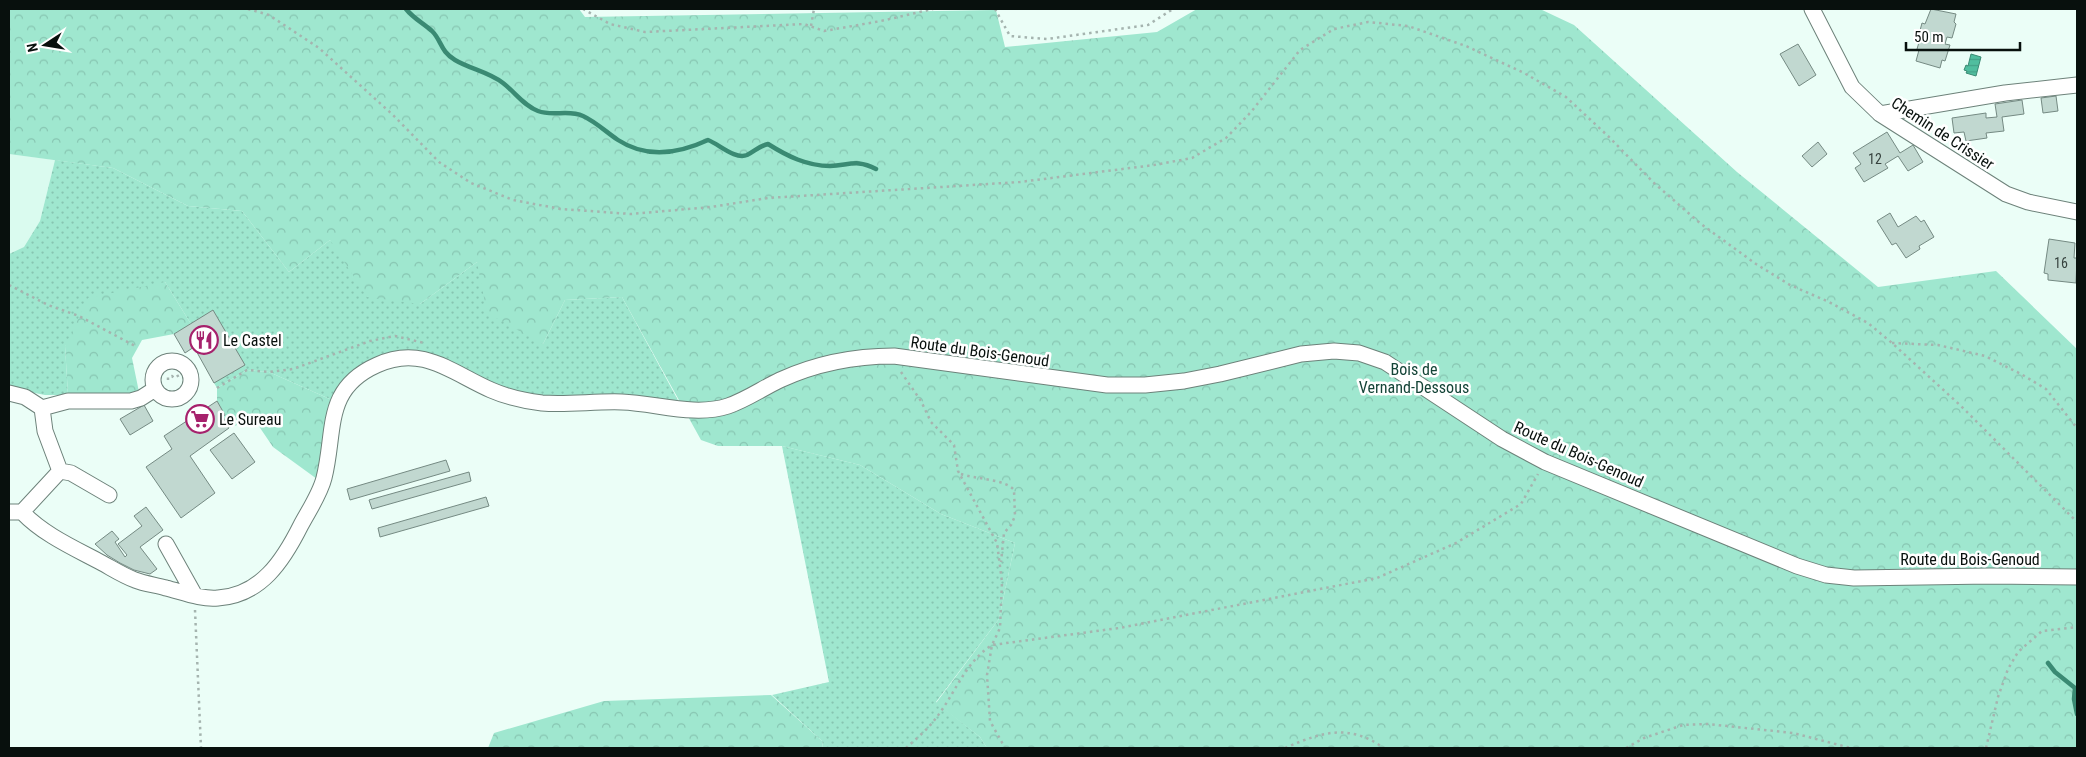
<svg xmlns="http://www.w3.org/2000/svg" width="2086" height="757" font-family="'Roboto Condensed',sans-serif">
  <defs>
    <pattern id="grass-dots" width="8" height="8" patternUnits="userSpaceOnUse" patternTransform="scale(1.25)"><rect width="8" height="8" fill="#9fe7cf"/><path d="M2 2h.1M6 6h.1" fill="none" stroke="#87c5b1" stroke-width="1.8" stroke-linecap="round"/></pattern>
    <pattern id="forest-crowns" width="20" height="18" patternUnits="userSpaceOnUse" patternTransform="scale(1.25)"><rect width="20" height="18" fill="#9fe7cf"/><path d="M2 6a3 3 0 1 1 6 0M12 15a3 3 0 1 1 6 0" fill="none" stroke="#87c5b1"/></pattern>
    <pattern id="water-rules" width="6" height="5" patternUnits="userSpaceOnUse" patternTransform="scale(1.25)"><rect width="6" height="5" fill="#50be9f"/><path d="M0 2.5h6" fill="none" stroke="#44a288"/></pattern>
  </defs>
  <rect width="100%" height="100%" fill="#ebfef7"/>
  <path fill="#dafbef" d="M 9,154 L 55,160 L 40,221 L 24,247 L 9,254 Z"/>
  <path fill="url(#grass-dots)" d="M 55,160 L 113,168 L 188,206 L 242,211 L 289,272 L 330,240 L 420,304 L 477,262 L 543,344 L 565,300 L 622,297 L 679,402 L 545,397 L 515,393 L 493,385 L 433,355 L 404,351 L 374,359 L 332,400 L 269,372 L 247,370 L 217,388 L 214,383 L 213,311 L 191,324 L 165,282 L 65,346 L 68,395 L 45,395 L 9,388 L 9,254 L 24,247 L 40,221 Z
    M 782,446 L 860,465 L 941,514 L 1015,543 L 999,619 L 936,702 L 980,737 L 987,748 L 823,748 L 822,741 L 772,695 L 829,682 Z"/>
  <path fill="url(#forest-crowns)" d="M 9,9 L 579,9 L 585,17 L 996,10 L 1005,47 L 1157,32 L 1197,9 L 1540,9 L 1574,25 L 1737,172 L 1878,287 L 1996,271 L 2077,349 L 2077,748 L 987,748 L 980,737 L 936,703 L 999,619 L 1015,543 L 941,514 L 860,465 L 782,446 L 718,446 L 701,440 L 622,297 L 565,300 L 543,344 L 487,313 L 477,262 L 420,304 L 367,297 L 330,240 L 289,272 L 242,211 L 188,206 L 113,168 L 9,154 Z
    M 165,282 L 191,324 L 174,334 L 142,340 L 132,358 L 139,392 L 130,395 L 68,395 L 65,346 L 88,298 Z
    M 247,370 L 269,372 L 332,400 L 325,424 L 324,450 L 317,479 L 273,447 L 254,419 L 229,428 L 223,417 L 225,415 L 217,401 L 217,388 Z
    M 771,695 L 822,741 L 823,748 L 488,748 L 494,733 L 604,701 Z"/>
  <path fill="url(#water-rules)" stroke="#3a8a73" d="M 1971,54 L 1981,57 L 1976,76 L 1966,73 L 1967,71 L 1964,70 L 1966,65 L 1968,66 Z"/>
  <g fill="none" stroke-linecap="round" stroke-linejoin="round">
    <path stroke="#3a8a73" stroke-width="4.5" d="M 406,9 C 413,18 423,23 432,31 C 442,41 440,51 455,60 C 470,69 489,72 503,83 C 516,93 523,105 538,111 C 553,117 568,109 583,116 C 596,122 606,132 618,140 C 647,159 678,154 708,140 C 719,144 735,160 747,155 C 755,151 759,146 768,144 C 787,156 807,166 830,166 C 850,165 857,159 876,169
      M 2048,663 L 2055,672 L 2075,688 L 2074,699 L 2077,714"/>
  </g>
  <path fill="#c1d8d0" stroke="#758a83" d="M 1931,9 L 1956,14 L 1954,22 L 1956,24 L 1952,38 L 1947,37 L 1945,44 L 1950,45 L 1945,61 L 1942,60 L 1940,68 L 1916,61 L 1919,50 L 1917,49 L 1920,39 L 1918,38 L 1922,23 L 1925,24 Z
    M 1798,44 L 1816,75 L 1799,86 L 1780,54 Z
    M 2056,96 L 2058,111 L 2043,113 L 2041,98 Z
    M 2022,100 L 2024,114 L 2002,117 L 2004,131 L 1986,133 L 1987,138 L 1966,141 L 1964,132 L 1954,133 L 1952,118 L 1986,113 L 1986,118 L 1997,117 L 1995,104 Z
    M 1887,132 L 1900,153 L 1913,145 L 1923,162 L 1908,171 L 1898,156 L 1885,164 L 1888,168 L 1864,182 L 1855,168 L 1861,164 L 1853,153 Z
    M 1818,142 L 1827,154 L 1812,167 L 1802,156 Z
    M 1890,213 L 1898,227 L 1916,216 L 1921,222 L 1924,220 L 1934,237 L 1919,246 L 1920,249 L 1906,258 L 1896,243 L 1892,245 L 1877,221 Z
    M 2049,239 L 2075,243 L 2074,258 L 2077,258 L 2076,283 L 2048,280 L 2048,274 L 2044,273 Z
    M 213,310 L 245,365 L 214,383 L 194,347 L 185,353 L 174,334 Z
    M 217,401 L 225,415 L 223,417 L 229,428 L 190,456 L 215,493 L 181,518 L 146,467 L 172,449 L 164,436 Z
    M 144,405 L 153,421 L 130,435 L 120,419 Z
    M 234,433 L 255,462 L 232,479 L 210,450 Z
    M 446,460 L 450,471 L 350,500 L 347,489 Z
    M 469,472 L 471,481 L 372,509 L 369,500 Z
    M 486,497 L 489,506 L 380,537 L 378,528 Z
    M 146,507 L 163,530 L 140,547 L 157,569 L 150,574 L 134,570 L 120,563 L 107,555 L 95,544 L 112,531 L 119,539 L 115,542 L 125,557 L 127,555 L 118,544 L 142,526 L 134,516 Z"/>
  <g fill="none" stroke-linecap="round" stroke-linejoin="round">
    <defs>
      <path id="minor" d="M 1812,9 L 1852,87 L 1880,114 L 2006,194 L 2028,202 L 2077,212
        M 1880,114 L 2005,93 L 2077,85
        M153 380a19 19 0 1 1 38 0a19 19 0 1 1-38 0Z
        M 9,393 L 25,397 L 42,408 L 68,401 L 131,401 L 141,398 L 155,389
        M 60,471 L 71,473 L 109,495
        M 9,512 L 22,512 C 44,535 74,548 102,563 C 113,569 124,576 135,580 C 145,584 156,585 166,588 C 182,592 202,600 218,598 C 261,595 283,561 301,525 C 309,510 320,494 324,478 C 336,431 323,389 377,365 C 422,344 452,373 491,390 C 507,397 525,401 542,403 C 568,405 596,401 622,402 C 656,403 694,417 728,406 C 746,400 763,388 780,380 C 817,363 853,356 894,356 L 1107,385 L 1145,385 L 1184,381 L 1220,374 L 1301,354 L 1334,351 L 1359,353 L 1385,362 L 1502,439 L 1545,462 L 1797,566 L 1826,575 L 1854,578 L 1990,576 L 2077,577
        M 22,512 L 60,471 L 45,431 L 42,408
        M 166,544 L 194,594"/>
    </defs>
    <use href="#minor" stroke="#6d827a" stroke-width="17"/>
    <path stroke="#a5b4af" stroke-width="2.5" stroke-dasharray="2.5 4" stroke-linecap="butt" d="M 248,9 L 269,15 L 319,48 L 393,115 L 439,162 L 471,183 L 513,200 L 561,209 L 631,214 L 711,207 L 768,198 L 1020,182 L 1154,165 L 1192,158 L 1226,138 L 1251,112 L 1300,50 L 1334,29 L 1368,22 L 1408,26 L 1466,46 L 1524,73 L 1566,97 L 1609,137 L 1654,183 L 1701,224 L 1756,264 L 1790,285 L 1829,302 L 1868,323 L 1892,343 L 1961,406 L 2077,522
      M 583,9 L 610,24 L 645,32 L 804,24 L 824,31 L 881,21 L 933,9
      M 995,9 L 1010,36 L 1047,39 L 1148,25 L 1173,9
      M 811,26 L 814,9
      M 9,285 L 48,305 L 79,316 L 137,347
      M 1892,343 L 1938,345 L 1985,356 L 2021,374 L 2046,389 L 2077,428
      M 901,372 L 921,401 L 931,422 L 954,445 L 958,471 L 997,543 L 1002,582 L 1000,628 L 992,645 L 987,675 L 990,721 L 1005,748
      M 168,380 L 168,377 L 172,376 L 174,378 L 188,370
      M 217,388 L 247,370 L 269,372 L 293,369 L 370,341 L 395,336 L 424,343
      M 961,474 C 975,479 1005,479 1014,490 L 1015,516 L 1011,525 L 1004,533 L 1001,562
      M 195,610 L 201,748
      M 906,748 C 916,739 928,729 936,718 C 955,694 965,662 992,645 L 1119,628 L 1377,578 L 1456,543 L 1521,504 L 1538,474
      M 1285,748 C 1322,732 1348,723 1384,748
      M 1626,748 L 1644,738 L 1683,725 L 1708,724 L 1793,733 L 1851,748
      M 1986,748 L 1998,697 L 2008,669 L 2018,652 L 2042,631 L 2077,627"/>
    <use href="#minor" stroke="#fff" stroke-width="15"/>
  </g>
  <defs>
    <symbol id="restaurant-ring" viewBox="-11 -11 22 22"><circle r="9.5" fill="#fff" stroke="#a6216c" stroke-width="1.5"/><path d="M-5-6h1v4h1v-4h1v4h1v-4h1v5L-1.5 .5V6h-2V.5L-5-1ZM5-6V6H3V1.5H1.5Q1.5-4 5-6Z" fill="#a6216c"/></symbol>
    <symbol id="supermarket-ring" viewBox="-11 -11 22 22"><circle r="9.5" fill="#fff" stroke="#a6216c" stroke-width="1.5"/><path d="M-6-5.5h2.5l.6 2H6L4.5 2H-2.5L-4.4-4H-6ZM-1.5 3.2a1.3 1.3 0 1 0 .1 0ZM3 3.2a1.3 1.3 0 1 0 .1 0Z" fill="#a6216c"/></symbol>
  </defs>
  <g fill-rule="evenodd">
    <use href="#restaurant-ring" x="188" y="324" width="32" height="32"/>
    <use href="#supermarket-ring" x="184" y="403" width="32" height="32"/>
  </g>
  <g text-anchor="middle" stroke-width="5" stroke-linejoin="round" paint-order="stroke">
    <g font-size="14" fill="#36423e">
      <text x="1875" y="164">12</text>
      <text x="2061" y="268">16</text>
    </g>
    <g font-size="16" fill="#08100d" stroke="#fff">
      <text transform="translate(1943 133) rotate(33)" y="6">Chemin de Crissier</text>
      <text transform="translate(980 351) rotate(8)" y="6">Route du Bois-Genoud</text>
      <text transform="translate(1579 454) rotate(24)" y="6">Route du Bois-Genoud</text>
      <text x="1970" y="565">Route du Bois-Genoud</text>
    </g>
    <g font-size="16" fill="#08100d" stroke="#fff" text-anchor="start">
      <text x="223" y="346">Le Castel</text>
      <text x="219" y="425">Le Sureau</text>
    </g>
    <g font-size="16" fill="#144437" stroke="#fff">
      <text x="1414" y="375">Bois de<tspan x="1414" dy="18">Vernand-Dessous</tspan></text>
    </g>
  </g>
  <rect width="2086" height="757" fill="none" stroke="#08100d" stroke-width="20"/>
  <g transform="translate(45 45) rotate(258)" stroke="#ffffff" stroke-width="4" paint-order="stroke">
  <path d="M0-4L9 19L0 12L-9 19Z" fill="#08100d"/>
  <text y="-8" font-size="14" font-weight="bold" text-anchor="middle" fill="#08100d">N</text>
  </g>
  <path d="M1906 42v8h114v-8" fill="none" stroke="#08100d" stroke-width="2.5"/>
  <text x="1914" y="42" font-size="15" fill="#08100d" stroke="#ffffff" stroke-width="4" paint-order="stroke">50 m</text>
</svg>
